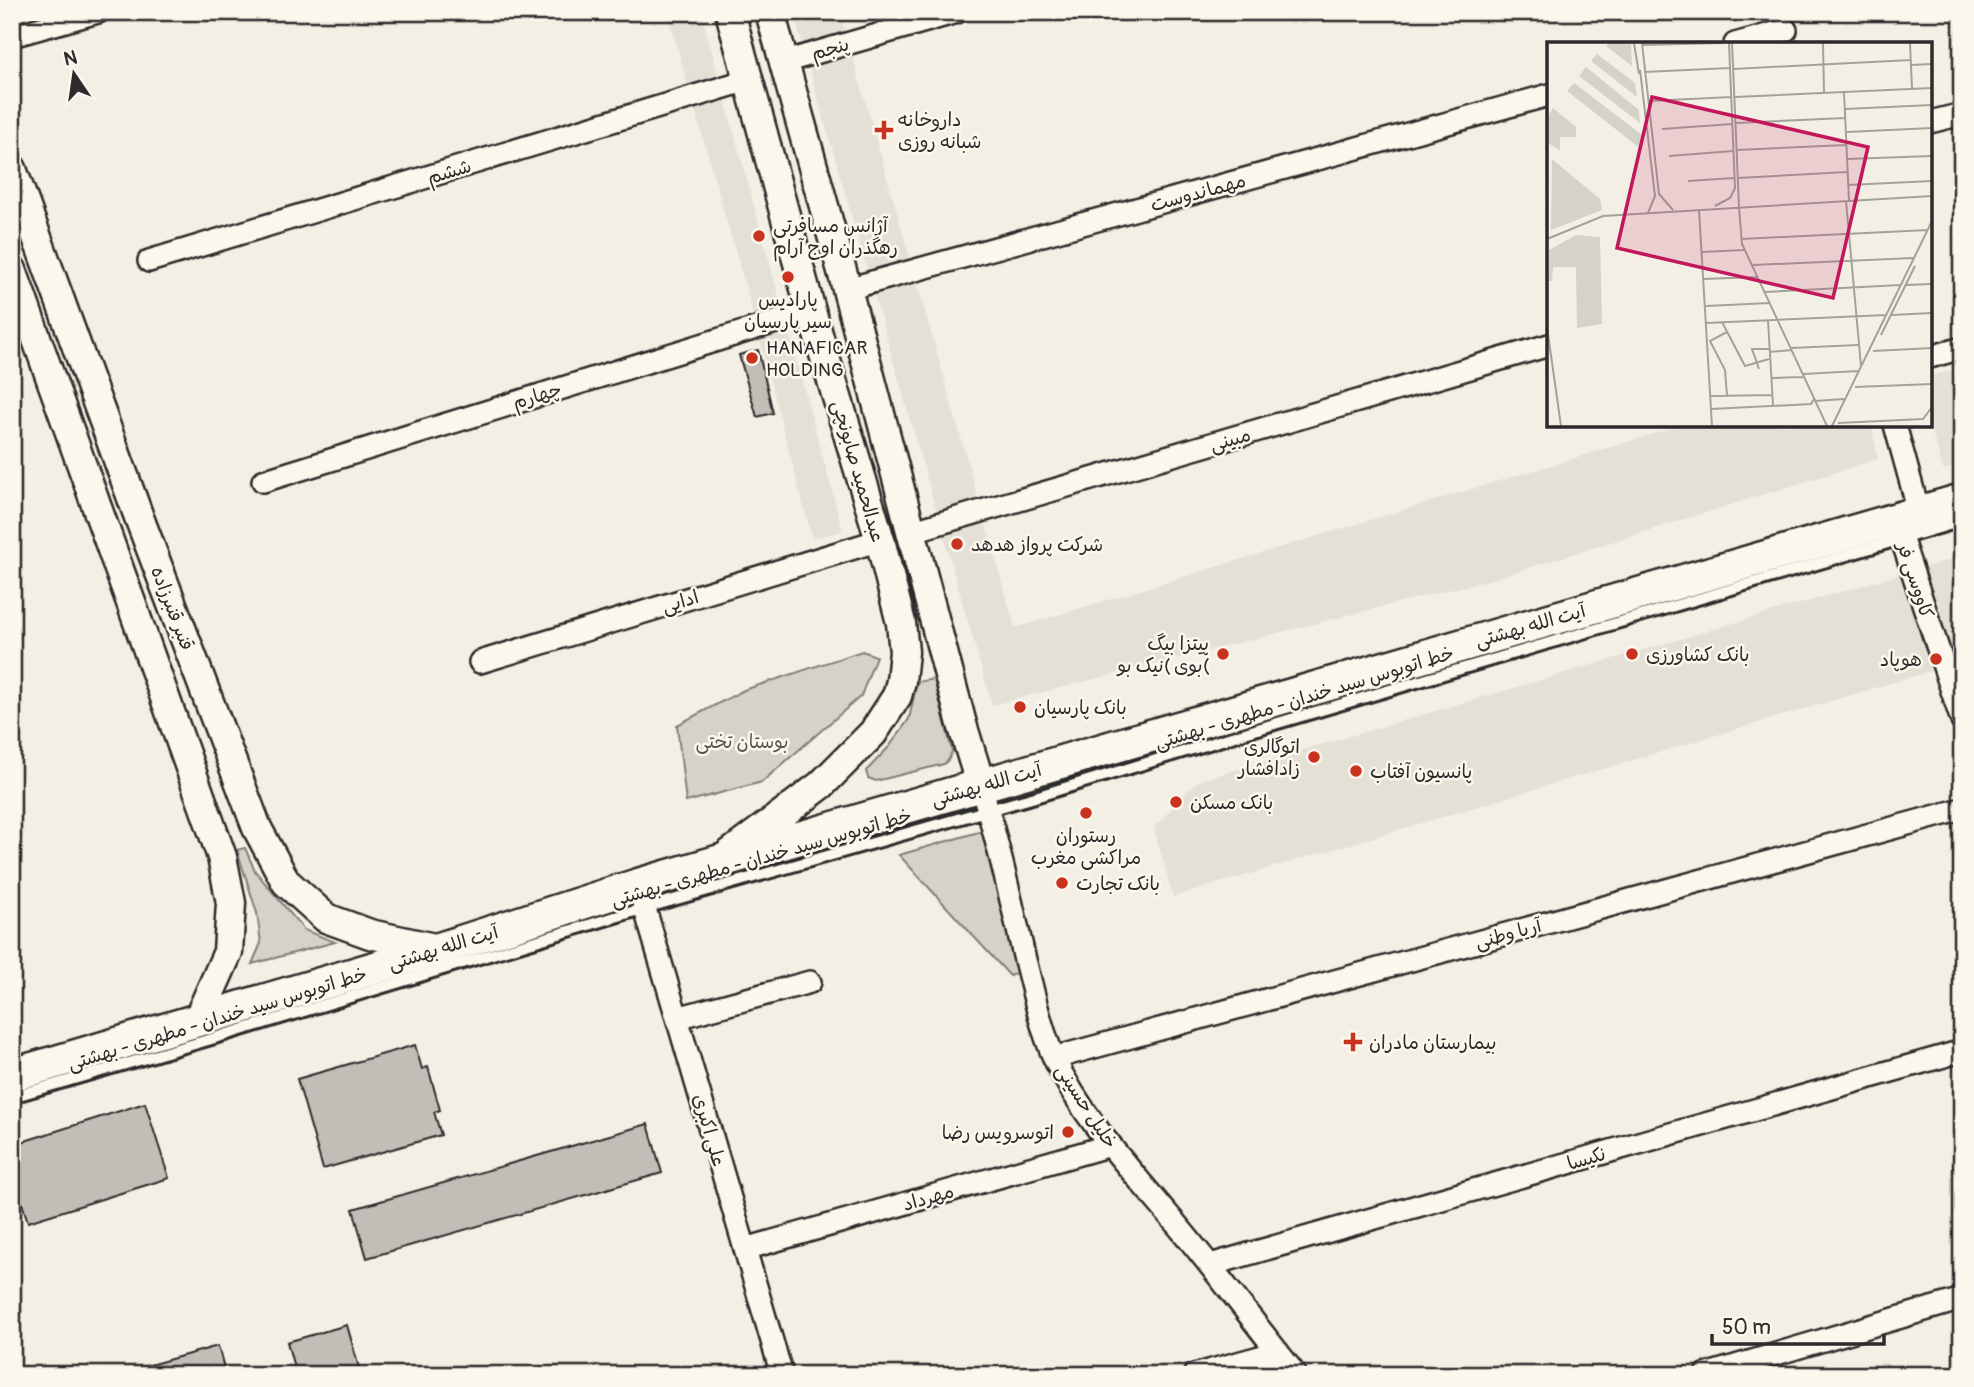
<svg xmlns="http://www.w3.org/2000/svg" width="1974" height="1387" font-family="Pangolin,'Playpen Sans Arabic',sans-serif">
  <rect width="100%" height="100%" fill="#f3efe4"/>
  <filter id="ink" filterUnits="userSpaceOnUse"><feTurbulence type="fractalNoise" baseFrequency=".0143" numOctaves="2"/><feDisplacementMap in="SourceGraphic" scale="14" xChannelSelector="R" yChannelSelector="G"/><feConvolveMatrix kernelMatrix="1 2 1 2 8 2 1 2 1" color-interpolation-filters="sRGB"/></filter>
  <g filter="url(#ink)">
    <path fill="#e4e0d6" d="M 667,12 L 701,12 L 843,531 L 812,538 L 747,292 Z
      M 793,12 L 840,12 L 1015,628 L 1683,425 L 1871,425 L 1878,459 L 1496,578 L 992,705 Z
      M 1962,367 L 1962,464 L 1943,470 L 1930,425 L 1930,376 Z
      M 1962,556 L 1962,662 L 1173,897 L 1154,828 L 1197,781 Z"/>
    <path fill="#d5d2c9" stroke="#807e7a" stroke-width="2" d="M 862,651 L 876,656 L 861,696 L 762,782 L 686,802 L 677,725 L 744,690 Z
      M 934,679 L 952,751 L 949,759 L 944,764 L 876,781 L 868,778 L 866,771 L 889,747 L 909,719 L 917,682 Z
      M 982,831 L 1018,972 L 1010,976 L 899,855 Z
      M 245,848 L 255,871 L 304,930 L 335,942 L 252,964 L 261,943 L 257,913 L 237,850 Z"/>
    <path fill="#c0beb6" stroke="#2b2b2b" stroke-width="2" d="M 758,350 L 773,413 L 757,417 L 739,355 Z
      M 415,1045 L 422,1069 L 428,1067 L 440,1110 L 434,1112 L 441,1135 L 323,1169 L 297,1079 Z
      M 145,1103 L 169,1178 L 28,1222 L 12,1172 L 12,1145 Z
      M 648,1124 L 662,1173 L 367,1258 L 353,1209 Z
      M 347,1325 L 361,1375 L 296,1375 L 287,1342 Z
      M 218,1346 L 226,1375 L 136,1375 L 135,1369 Z"/>
    <g fill="none" stroke-linecap="round" stroke-linejoin="round">
      <defs>
        <path id="service" d="M 12,1097 L 208,1040 L 645,908 L 1035,797 L 1271,725 L 1962,521"/>
        <path id="minor" d="M 12,36 L 98,12
          M 1735,44 L 1786,30
          M 784,62 L 957,12
          M 1930,122 L 1962,114
          M 149,261 L 748,80
          M 847,289 L 1549,95
          M 1930,357 L 1962,348
          M 1895,425 L 1919,512
          M 263,481 L 811,311
          M 1895,519 L 1962,721
          M 910,532 L 1549,345
          M 480,662 L 880,540
          M 981,786 C 998,842 1011,899 1024,956 C 1033,990 1040,1026 1054,1058 C 1083,1120 1133,1172 1177,1225 C 1218,1274 1256,1325 1296,1375
          M 638,885 L 782,1375
          M 677,1018 L 810,982
          M 1054,1058 L 1962,809
          M 745,1249 L 1111,1145
          M 1210,1265 L 1962,1051
          M 1194,1375 L 1278,1352
          M 1705,1375 L 1962,1299"/>
        <path id="secondary" d="M 770,12 L 847,289 L 962,724 L 981,786
          M 12,169 L 140,520 L 257,828 L 286,882 L 326,918 L 370,934 L 439,949
          M 12,270 L 222,857 L 231,903 L 228,952 L 197,1022
          M 728,855 L 821,785 L 873,733 L 897,696 L 901,681 L 904,652 L 901,623 L 880,540 L 811,311 L 730,12"/>
        <path id="primary" d="M 12,1075 L 439,949 L 638,885 L 1962,500"/>
      </defs>
      <use href="#service" stroke="#2b2b2b" stroke-width="16"/>
      <use href="#minor" stroke="#2b2b2b" stroke-width="26"/>
      <use href="#secondary" stroke="#2b2b2b" stroke-width="33"/>
      <use href="#primary" stroke="#2b2b2b" stroke-width="37"/>
      <use href="#service" stroke="#fbf7ec" stroke-width="10"/>
      <use href="#minor" stroke="#fbf7ec" stroke-width="21"/>
      <use href="#secondary" stroke="#fbf7ec" stroke-width="28"/>
      <use href="#primary" stroke="#fbf7ec" stroke-width="32"/>
    </g>
  </g>
  <g fill="#c8321e" stroke="#fbf7ec" stroke-width="2.5">
    <path d="M880.5 119.5h7v7h7v7h-7v7h-7v-7h-7v-7h7z"/>
    <circle cx="759" cy="236" r="7"/>
    <circle cx="788" cy="277" r="7"/>
    <circle cx="752" cy="358" r="7"/>
    <circle cx="957" cy="544" r="7"/>
    <circle cx="1223" cy="654" r="7"/>
    <circle cx="1632" cy="654" r="7"/>
    <circle cx="1936" cy="659" r="7"/>
    <circle cx="1020" cy="707" r="7"/>
    <circle cx="1314" cy="757" r="7"/>
    <circle cx="1356" cy="771" r="7"/>
    <circle cx="1176" cy="802" r="7"/>
    <circle cx="1086" cy="813" r="7"/>
    <circle cx="1062" cy="883" r="7"/>
    <path d="M1349.5 1031.5h7v7h7v7h-7v7h-7v-7h-7v-7h7z"/>
    <circle cx="1068" cy="1132" r="7"/>
  </g>
  <g text-anchor="middle" stroke-width="5" stroke-linejoin="round" paint-order="stroke">
    <g font-size="19" fill="#2b2b2b" stroke="#fbf7ec">
      <text transform="translate(830 48) rotate(-16)" y="7">پنجم</text>
      <text transform="translate(449 171) rotate(-17)" y="7">ششم</text>
      <text transform="translate(1198 192) rotate(-15)" y="7">مهماندوست</text>
      <text transform="translate(537 395) rotate(-17)" y="7">چهارم</text>
      <text transform="translate(1230 439) rotate(-16)" y="7">مبینی</text>
      <text transform="translate(859 471) rotate(74)" y="7">عبدالحمید صابونچی</text>
      <text transform="translate(1916 580) rotate(72)" y="7">کاووسی فر</text>
      <text transform="translate(680 601) rotate(-17)" y="7">ادایی</text>
      <text transform="translate(173 608) rotate(69)" y="7">قنبر قنبرزاده</text>
      <text transform="translate(1530 625) rotate(-16)" y="7">آیت الله بهشتی</text>
      <text transform="translate(1304 697) rotate(-17)" y="7">خط اتوبوس سید خندان - مطهری - بهشتی</text>
      <text transform="translate(986 784) rotate(-16)" y="7">آیت الله بهشتی</text>
      <text transform="translate(761 857) rotate(-16)" y="7">خط اتوبوس سید خندان - مطهری - بهشتی</text>
      <text transform="translate(1508 933) rotate(-15)" y="7">آریا وطنی</text>
      <text transform="translate(443 947) rotate(-17)" y="7">آیت الله بهشتی</text>
      <text transform="translate(217 1018) rotate(-17)" y="7">خط اتوبوس سید خندان - مطهری - بهشتی</text>
      <text transform="translate(1087 1106) rotate(57)" y="7">خلیل حسینی</text>
      <text transform="translate(710 1130) rotate(74)" y="7">علی‌ اکبری</text>
      <text transform="translate(1586 1158) rotate(-16)" y="7">نکیسا</text>
      <text transform="translate(928 1197) rotate(-16)" y="7">مهرداد</text>
    </g>
    <g font-size="19" fill="#2b2b2b" stroke="#fbf7ec" text-anchor="start">
      <text x="898" y="126">داروخانه<tspan x="898" dy="22">شبانه روزی</tspan></text>
      <text x="773" y="232">آژانس مسافرتی<tspan x="773" dy="22">رهگذران اوج آرام</tspan></text>
      <text x="788" y="306" text-anchor="middle">پارادیس<tspan x="788" dy="22">سیر پارسیان</tspan></text>
      <text x="766" y="354">HANAFICAR<tspan x="766" dy="22">HOLDING</tspan></text>
      <text x="971" y="551">شرکت پرواز هدهد</text>
      <text x="1209" y="650" text-anchor="end">پیتزا بیگ<tspan x="1209" dy="22">بوی )نیک بو(</tspan></text>
      <text x="1646" y="661">بانک کشاورزی</text>
      <text x="1922" y="666" text-anchor="end">هوپاد</text>
      <text x="1034" y="714">بانک پارسیان</text>
      <text x="1300" y="753" text-anchor="end">اتوگالری<tspan x="1300" dy="22">زادافشار</tspan></text>
      <text x="1370" y="778">پانسیون آفتاب</text>
      <text x="1190" y="809">بانک مسکن</text>
      <text x="1086" y="842" text-anchor="middle">رستوران<tspan x="1086" dy="22">مراکشی مغرب</tspan></text>
      <text x="1076" y="890">بانک تجارت</text>
      <text x="1369" y="1049">بیمارستان مادران</text>
      <text x="1054" y="1139" text-anchor="end">اتوسرویس رضا</text>
    </g>
    <g font-size="19" fill="#565552" stroke="#fbf7ec">
      <text x="742" y="748">بوستان تختی</text>
    </g>
  </g>
  <g transform="translate(1547 42)">
    <rect width="385" height="385" fill="#f3efe4"/>
    <path d="M 62,1 L 84,1 L 85,24 L 59,4 ZM 50,12 L 88,41 L 90,55 L 44,19 ZM 39,25 L 92,68 L 93,81 L 32,34 ZM 27,41 L 94,92 L 94,107 L 20,49 ZM 6,66 L 29,85 L 29,95 L 13,95 L 13,108 L 1,101 L 0,76 ZM 5,117 L 53,157 L 55,168 L 4,188 ZM 29,193 L 53,195 L 55,282 L 30,286 L 29,225 L 6,225 L 5,239 L 1,239 L 2,208 Z" fill="#d5d2c9"/>
    <path fill="none" stroke="#a3a19a" stroke-width="2" d="M 87,1 L 92,32M 95,1 L 112,152 L 126,168M 185,1 L 192,165M 276,1 L 277,51M 363,1 L 365,47M 95,3 L 177,1M 364,23 L 385,22M 186,27 L 364,18M 93,28 L 108,154 L 101,171M 97,30 L 183,26M 297,50 L 302,159M 188,55 L 385,46M 102,59 L 184,55M 298,67 L 385,63M 189,81 L 298,76M 115,87 L 185,82M 300,90 L 385,86M 190,108 L 299,103M 122,114 L 186,109M 300,117 L 385,114M 191,136 L 300,130M 141,139 L 187,136M 301,143 L 385,139M 299,159 L 314,324M 168,164 L 183,156 L 188,146 L 182,1M 192,165 L 195,202 L 280,384M 152,168 L 165,384M 0,197 L 56,174 L 385,154M 194,197 L 381,188M 155,210 L 197,208M 206,223 L 366,216M 156,237 L 210,235M 359,243 L 385,242M 218,250 L 354,243M 159,264 L 223,261M 344,273 L 385,271M 221,278 L 226,363M 175,280 L 198,324 L 222,317M 159,281 L 339,273M 0,285 L 14,384M 180,290 L 163,299 L 178,328 L 180,354M 334,293 L 368,224M 244,306 L 311,303M 326,309 L 385,306M 222,310 L 245,308M 212,327 L 205,307 L 222,307M 256,332 L 312,329M 224,336 L 257,335M 308,345 L 385,342M 164,354 L 225,353M 268,359 L 297,357M 164,367 L 264,362 L 267,357M 291,381 L 376,377 L 385,365M 285,384 L 385,179"/>
    <path fill="#c2185b" fill-opacity="0.15" stroke="#c2185b" stroke-width="3.5" d="M 105,55 L 321,105 L 286,256 L 70,206 Z"/>
    <rect width="385" height="385" fill="none" stroke="#2b2b2b" stroke-width="3.5"/>
  </g>
  <rect width="1974" height="1387" fill="none" stroke="#fbf7ec" stroke-width="42"/>
  <rect x="21" y="21" width="1932" height="1345" fill="none" stroke="#2b2b2b" stroke-width="2.5" filter="url(#ink)"/>
  <g transform="translate(74 74) rotate(347)" stroke="#fbf7ec" stroke-width="5" paint-order="stroke">
  <path d="M0-5L12 26L0 18L-12 26Z" fill="#2b2b2b"/>
  <text y="-10" font-size="19" font-weight="bold" text-anchor="middle" fill="#2b2b2b">N</text>
  </g>
  <path d="M1712 1334v10h172v-10" fill="none" stroke="#2b2b2b" stroke-width="3.5"/>
  <text x="1722" y="1334" font-size="21" fill="#2b2b2b" stroke="#fbf7ec" stroke-width="5" paint-order="stroke">50 m</text>
</svg>
